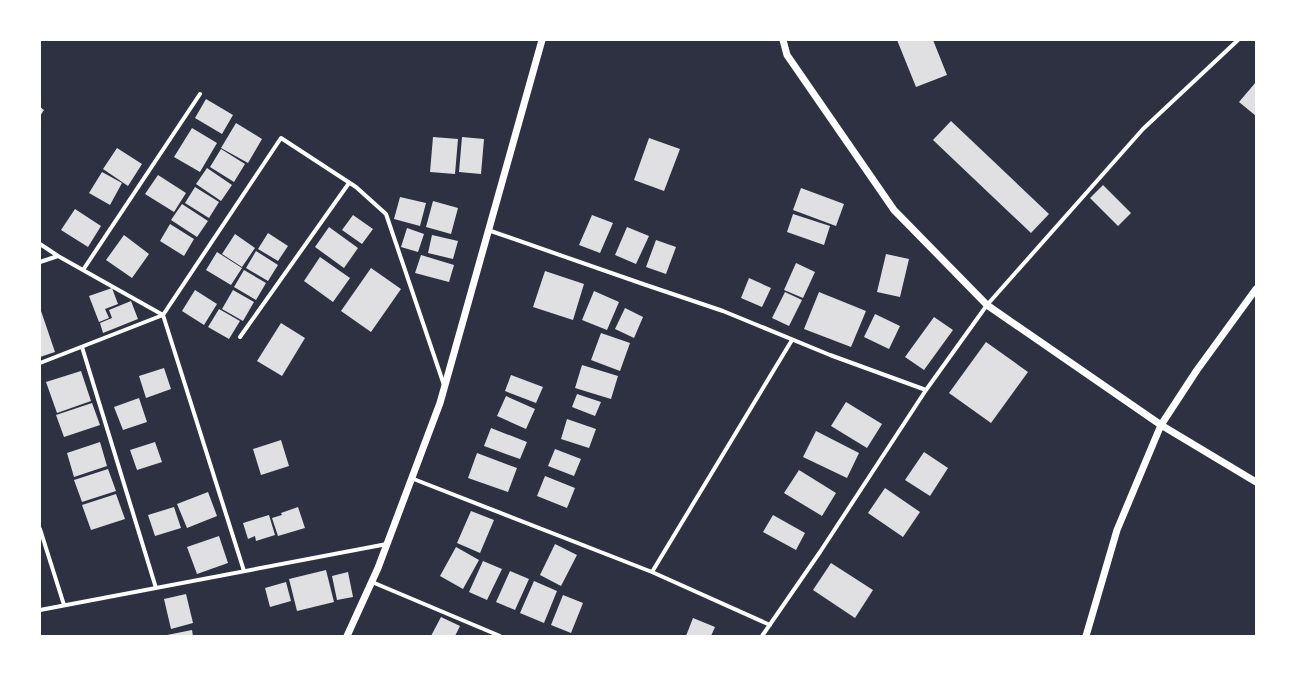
<svg xmlns="http://www.w3.org/2000/svg" width="1296" height="676" font-family="'Open Sans',sans-serif">
  <rect width="100%" height="100%" fill="#2d3142"/>
  <path fill="#e0e0e3" d="M 897,40 L 933,40 L 947,75 L 916,87 Z
    M 1256,82 L 1256,116 L 1239,102 Z
    M 206,99 L 233,115 L 222,134 L 195,118 Z
    M 40,107 L 44,110 L 40,116 Z
    M 951,121 L 1049,214 L 1031,233 L 933,140 Z
    M 236,123 L 262,139 L 248,163 L 221,148 Z
    M 192,128 L 217,143 L 200,172 L 174,157 Z
    M 433,137 L 458,139 L 455,174 L 430,172 Z
    M 462,137 L 484,139 L 481,174 L 459,172 Z
    M 649,138 L 680,149 L 664,191 L 634,180 Z
    M 117,148 L 142,164 L 128,186 L 103,169 Z
    M 221,149 L 245,164 L 234,182 L 210,167 Z
    M 207,168 L 232,185 L 221,201 L 196,184 Z
    M 102,172 L 122,183 L 110,205 L 89,193 Z
    M 158,175 L 186,193 L 174,212 L 145,194 Z
    M 1103,185 L 1131,213 L 1118,226 L 1090,198 Z
    M 195,187 L 219,202 L 209,218 L 185,203 Z
    M 801,188 L 844,204 L 836,226 L 793,210 Z
    M 400,197 L 426,203 L 420,226 L 394,219 Z
    M 433,201 L 458,208 L 451,234 L 426,227 Z
    M 182,204 L 208,221 L 197,237 L 171,220 Z
    M 75,209 L 101,226 L 88,247 L 61,230 Z
    M 793,214 L 830,226 L 824,245 L 787,232 Z
    M 353,215 L 373,229 L 362,244 L 342,230 Z
    M 592,215 L 613,223 L 600,253 L 579,245 Z
    M 170,224 L 194,239 L 184,256 L 160,241 Z
    M 329,227 L 358,248 L 344,268 L 315,247 Z
    M 627,227 L 649,236 L 636,264 L 615,255 Z
    M 407,228 L 424,234 L 418,252 L 401,247 Z
    M 268,233 L 288,246 L 278,261 L 258,249 Z
    M 235,234 L 255,248 L 242,267 L 222,254 Z
    M 124,235 L 149,254 L 132,278 L 106,260 Z
    M 432,235 L 458,241 L 453,259 L 428,253 Z
    M 656,240 L 676,247 L 666,274 L 646,267 Z
    M 256,251 L 278,265 L 268,281 L 246,268 Z
    M 217,252 L 242,268 L 231,285 L 206,270 Z
    M 886,254 L 909,259 L 900,297 L 877,292 Z
    M 421,255 L 454,265 L 449,282 L 415,273 Z
    M 320,257 L 350,278 L 333,302 L 304,281 Z
    M 796,263 L 815,272 L 803,298 L 784,290 Z
    M 371,268 L 401,289 L 371,332 L 341,311 Z
    M 244,270 L 266,283 L 256,300 L 234,287 Z
    M 545,271 L 584,284 L 573,320 L 533,307 Z
    M 749,278 L 771,288 L 762,307 L 741,298 Z
    M 112,288 L 118,304 L 105,309 L 109,318 L 99,322 L 89,296 Z
    M 195,290 L 217,304 L 204,325 L 182,311 Z
    M 233,290 L 254,302 L 243,321 L 222,309 Z
    M 594,291 L 619,302 L 607,330 L 582,320 Z
    M 785,292 L 802,300 L 789,326 L 772,318 Z
    M 819,292 L 866,311 L 851,347 L 804,329 Z
    M 131,301 L 138,319 L 103,333 L 100,323 L 112,318 L 109,310 Z
    M 40,308 L 55,352 L 40,357 Z
    M 625,308 L 643,317 L 634,338 L 615,329 Z
    M 219,309 L 240,321 L 229,339 L 208,327 Z
    M 875,314 L 900,326 L 889,349 L 864,337 Z
    M 934,317 L 953,330 L 924,370 L 905,357 Z
    M 281,323 L 305,338 L 282,376 L 257,361 Z
    M 601,333 L 630,343 L 620,371 L 591,360 Z
    M 986,342 L 1028,372 L 991,423 L 949,393 Z
    M 582,365 L 618,376 L 611,399 L 575,388 Z
    M 164,368 L 171,389 L 146,398 L 139,376 Z
    M 81,371 L 91,401 L 57,413 L 46,382 Z
    M 511,375 L 543,387 L 536,403 L 505,391 Z
    M 577,394 L 601,402 L 595,416 L 572,407 Z
    M 506,396 L 535,409 L 526,429 L 497,416 Z
    M 139,398 L 147,422 L 123,430 L 114,407 Z
    M 846,402 L 882,424 L 867,448 L 831,426 Z
    M 92,403 L 100,425 L 64,437 L 56,415 Z
    M 567,419 L 596,429 L 589,448 L 561,439 Z
    M 491,428 L 527,442 L 520,459 L 484,446 Z
    M 816,431 L 859,453 L 847,478 L 803,457 Z
    M 281,440 L 289,466 L 261,475 L 253,449 Z
    M 100,442 L 107,466 L 74,477 L 67,453 Z
    M 155,442 L 162,462 L 137,470 L 130,450 Z
    M 555,449 L 581,459 L 574,476 L 548,466 Z
    M 924,452 L 948,468 L 930,496 L 905,480 Z
    M 477,453 L 517,468 L 508,492 L 468,478 Z
    M 108,469 L 116,491 L 82,502 L 74,480 Z
    M 799,470 L 836,493 L 822,516 L 784,493 Z
    M 545,476 L 575,488 L 567,508 L 537,496 Z
    M 885,488 L 920,512 L 903,537 L 868,513 Z
    M 208,492 L 217,516 L 187,528 L 177,504 Z
    M 116,494 L 125,519 L 91,530 L 82,505 Z
    M 174,507 L 181,528 L 155,536 L 148,515 Z
    M 298,507 L 305,528 L 278,536 L 272,518 L 282,515 L 281,513 Z
    M 471,511 L 494,520 L 480,553 L 457,543 Z
    M 269,515 L 275,535 L 256,541 L 255,536 L 248,539 L 243,523 Z
    M 773,515 L 805,533 L 796,550 L 763,532 Z
    M 219,536 L 228,563 L 197,574 L 187,547 Z
    M 555,544 L 577,555 L 561,586 L 540,575 Z
    M 456,547 L 479,560 L 463,589 L 440,576 Z
    M 483,561 L 502,569 L 487,600 L 469,592 Z
    M 831,563 L 873,590 L 855,618 L 813,590 Z
    M 326,570 L 334,602 L 297,611 L 289,579 Z
    M 510,571 L 529,579 L 515,610 L 496,602 Z
    M 348,572 L 353,597 L 337,600 L 332,576 Z
    M 534,581 L 557,591 L 544,623 L 520,613 Z
    M 286,582 L 291,601 L 270,607 L 265,588 Z
    M 186,594 L 193,623 L 171,629 L 164,599 Z
    M 563,595 L 583,603 L 571,633 L 551,625 Z
    M 441,617 L 460,626 L 455,636 L 431,636 Z
    M 693,618 L 715,627 L 711,636 L 686,636 Z
    M 192,630 L 193,636 L 167,636 L 167,635 Z"/>
  <g fill="none" stroke-linecap="round" stroke-linejoin="round">
    <path stroke="#fff" stroke-width="4" d="M 488,230 L 643,284 L 723,311 L 830,355 L 926,390
      M 40,244 L 58,256 L 163,315 L 244,571
      M 40,262 L 58,256
      M 83,270 L 200,94
      M 240,337 L 349,183
      M 82,347 L 156,588
      M 40,363 L 163,315 L 281,138 L 356,187 L 386,214 L 444,385
      M 411,478 L 652,572 L 770,625
      M 40,529 L 64,605
      M 652,572 L 792,340
      M 372,582 L 500,636
      M 40,610 L 387,544
      M 762,636 L 820,552 L 926,390 L 987,305 L 1143,129 L 1238,40"/>
    <path stroke="#fff" stroke-width="7" d="M 783,40 L 787,55 L 894,210 L 987,305 L 1161,425 L 1256,482
      M 347,636 L 378,568 L 440,403 L 542,40
      M 1086,636 L 1117,530 L 1161,425 L 1197,370 L 1256,289"/>
  </g>
  <rect width="1296" height="676" fill="none" stroke="#ffffff" stroke-width="82"/>
</svg>
